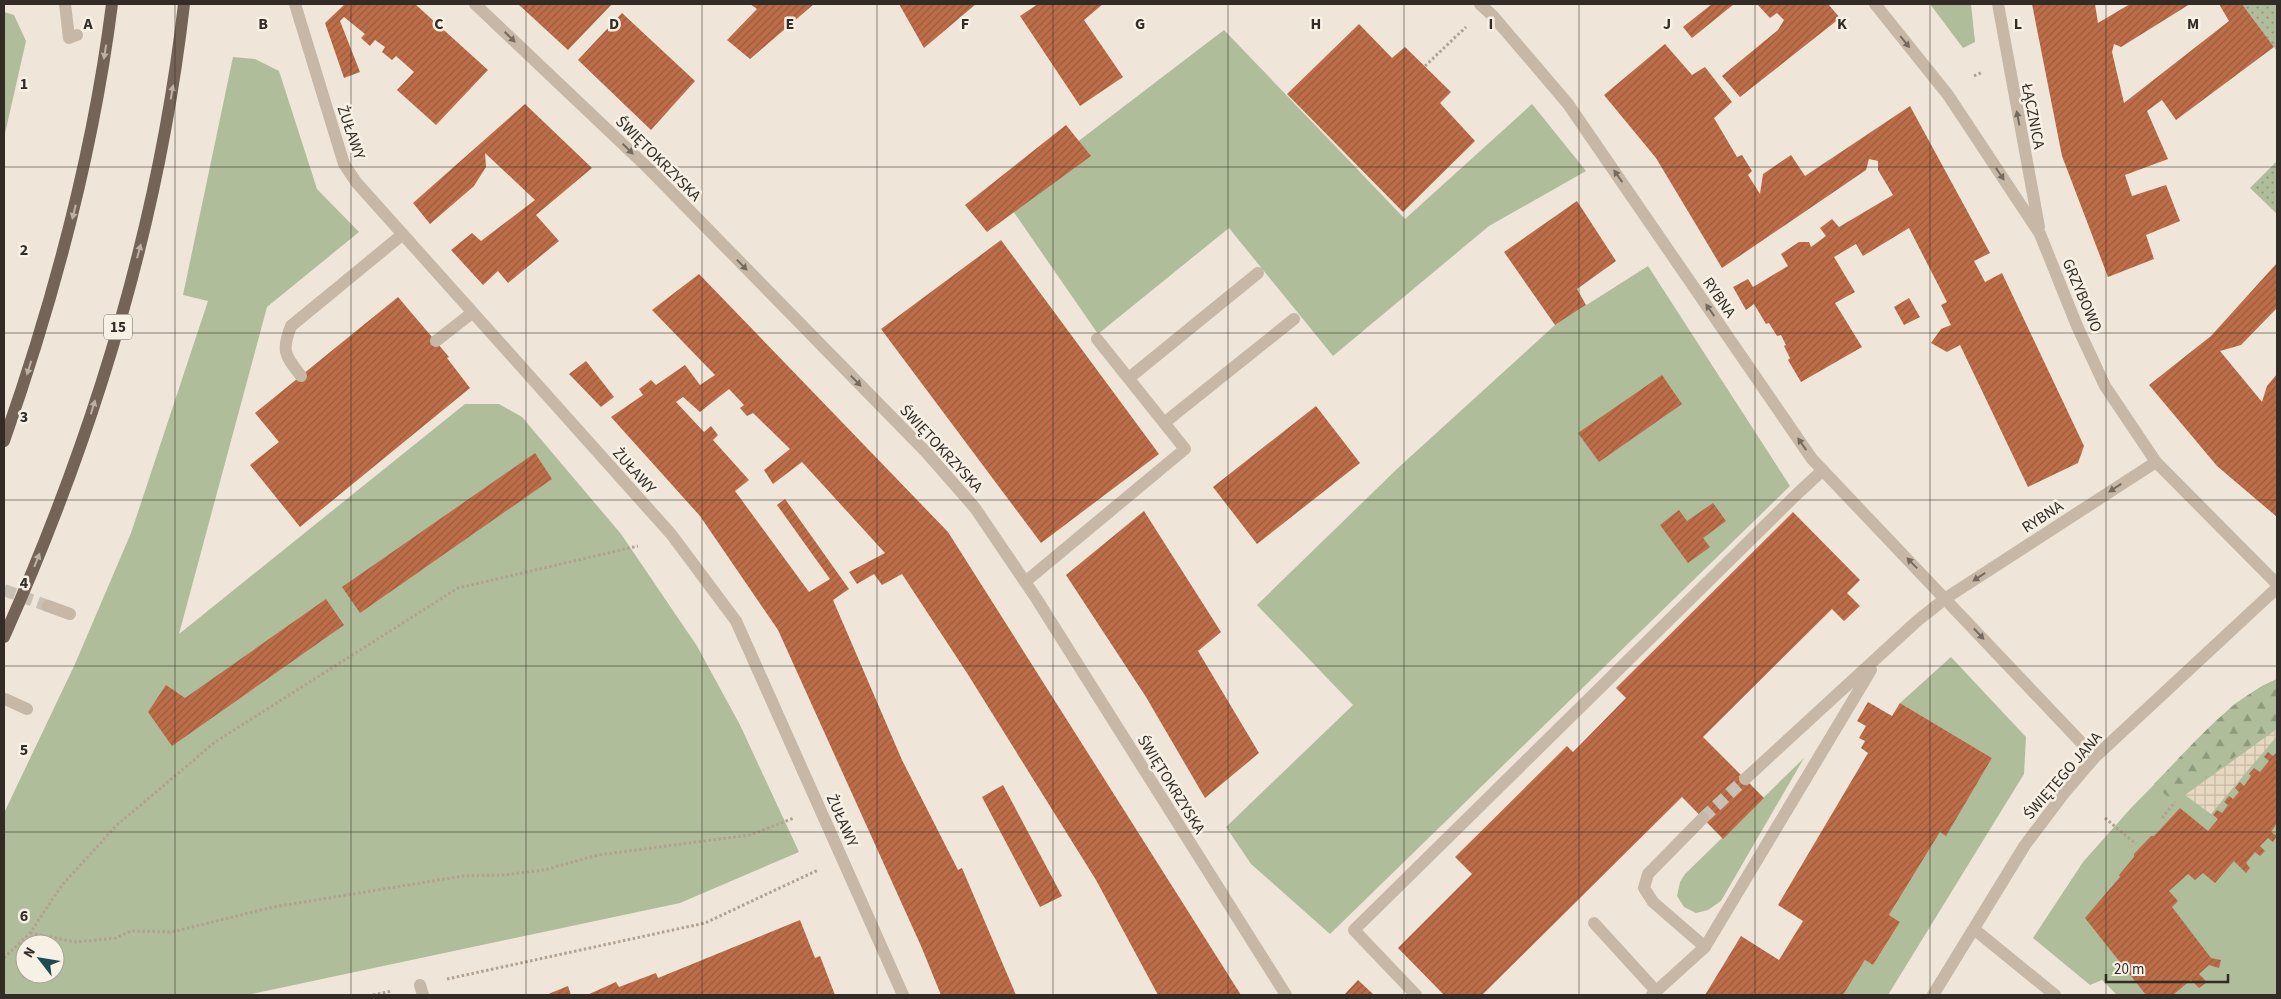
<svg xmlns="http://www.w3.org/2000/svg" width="2281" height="999" font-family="'Source Sans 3',sans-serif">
  <defs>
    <pattern id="forest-firs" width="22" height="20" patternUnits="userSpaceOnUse" patternTransform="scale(1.25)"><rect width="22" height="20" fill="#afbd9a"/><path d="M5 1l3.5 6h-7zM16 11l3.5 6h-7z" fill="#8f9a7d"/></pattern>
    <pattern id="park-dots" width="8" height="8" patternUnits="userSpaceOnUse" patternTransform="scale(1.25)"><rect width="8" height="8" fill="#afbd9a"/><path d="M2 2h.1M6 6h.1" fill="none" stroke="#8f9a7d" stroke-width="1.8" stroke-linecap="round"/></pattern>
    <pattern id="plaza-grid" width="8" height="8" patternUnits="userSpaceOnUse" patternTransform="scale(1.25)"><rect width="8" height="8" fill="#e6d8c1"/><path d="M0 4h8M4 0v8" fill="none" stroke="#c6baa6"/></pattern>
    <pattern id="building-hatch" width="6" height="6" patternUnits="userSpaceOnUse" patternTransform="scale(1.25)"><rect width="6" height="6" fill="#bd6e49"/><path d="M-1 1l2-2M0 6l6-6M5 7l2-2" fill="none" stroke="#9a5b3d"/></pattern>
  </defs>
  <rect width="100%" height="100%" fill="#efe6d9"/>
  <path fill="#afbd9a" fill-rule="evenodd" d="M 1930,4 L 1971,4 L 1975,42 L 1963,48 Z
    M 4,12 L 14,15 L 26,41 L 4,138 Z
    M 1224,30 L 1405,219 L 1532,104 L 1586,171 L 1489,226 L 1333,356 L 1229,228 L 1098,334 L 1004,198 Z
    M 233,57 L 255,59 L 279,71 L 317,189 L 359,232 L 267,307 L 179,634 L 465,404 L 499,404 L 522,417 L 621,534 L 697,646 L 740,725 L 799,852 L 680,903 L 247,995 L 4,995 L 4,813 L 75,664 L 131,533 L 208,301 L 183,295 ZM 25,944 L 55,944 L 55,974 L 25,974 Z
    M 1648,266 L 1790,486 L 1330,934 L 1251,864 L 1226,827 L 1353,705 L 1257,605 L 1399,467 L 1555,325 Z
    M 1951,657 L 2026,737 L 2024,774 L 1888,995 L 1843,995 L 1865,960 L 1873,965 L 1900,922 L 1889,915 L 1940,832 L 1946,835 L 1992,758 L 1900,703 Z
    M 2277,679 L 2277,995 L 2117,995 L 2102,980 L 2090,985 L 2033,938 L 2083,862 L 2131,808 L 2233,705 L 2262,686 Z
    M 1804,758 L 1721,901 L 1708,910 L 1696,913 L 1684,907 L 1677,896 L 1680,882 L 1685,874 Z"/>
  <path fill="url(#forest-firs)" d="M 2277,679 L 2277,726 L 2178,798 L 2169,798 L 2154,784 C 2192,746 2227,701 2277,679 Z"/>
  <path fill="url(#park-dots)" d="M 2242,4 L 2277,4 L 2277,51 Z
    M 2277,161 L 2277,214 L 2250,188 Z"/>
  <path fill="url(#plaza-grid)" d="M 2277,729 L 2277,736 L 2211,814 L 2185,795 Z"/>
  <path fill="url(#building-hatch)" d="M 345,4 L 415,4 L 488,70 L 436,125 L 397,90 L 414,72 L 396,56 L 392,60 L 382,52 L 385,47 L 375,40 L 370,46 L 361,38 L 365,34 L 344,17 L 340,21 L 360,72 L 344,78 L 325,23 Z
    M 518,4 L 612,4 L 568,50 Z
    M 750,4 L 814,4 L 750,59 L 727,40 L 757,9 Z
    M 899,4 L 976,4 L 924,48 Z
    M 1038,4 L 1103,4 L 1084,20 L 1123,77 L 1080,106 L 1020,16 Z
    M 1712,4 L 1734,4 L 1692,38 L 1683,27 Z
    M 1757,4 L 1828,4 L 1840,18 L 1740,97 L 1722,76 L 1778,30 L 1784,20 L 1777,13 L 1770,18 Z
    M 2032,4 L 2095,4 L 2098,23 L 2130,4 L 2190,4 L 2121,47 L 2114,44 L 2112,52 L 2124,103 L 2229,21 L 2219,4 L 2242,4 L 2274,47 L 2176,120 L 2162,100 L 2147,111 L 2168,159 L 2125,175 L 2132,196 L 2166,185 L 2180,221 L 2146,235 L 2154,259 L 2108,277 L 2062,156 Z
    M 622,13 L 695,81 L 651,130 L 578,60 Z
    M 1359,24 L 1392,58 L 1405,47 L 1451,92 L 1440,103 L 1475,141 L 1403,212 L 1287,94 Z
    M 1665,44 L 1692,75 L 1705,67 L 1732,102 L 1714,118 L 1737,157 L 1742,155 L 1752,171 L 1748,175 L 1760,194 L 1763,174 L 1791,155 L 1805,176 L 1910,106 L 1990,253 L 1974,261 L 1985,282 L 2002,273 L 2084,446 L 2078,463 L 2028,487 L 1960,345 L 1947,352 L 1931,343 L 1941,329 L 1951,325 L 1941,305 L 1947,302 L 1909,228 L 1863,256 L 1856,244 L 1834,257 L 1855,292 L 1835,303 L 1862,347 L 1801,382 L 1788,360 L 1790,358 L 1784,346 L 1786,345 L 1781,335 L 1777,336 L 1769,323 L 1766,324 L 1754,304 L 1746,310 L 1733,287 L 1748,279 L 1753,287 L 1788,266 L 1781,254 L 1799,242 L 1809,242 L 1811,247 L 1826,236 L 1820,228 L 1832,219 L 1839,227 L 1893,195 L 1878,170 L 1878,161 L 1869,159 L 1866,170 L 1722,268 L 1656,158 L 1604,95 Z
    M 525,104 L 592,168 L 536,215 L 559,241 L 508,283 L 498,271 L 483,285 L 451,250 L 472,233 L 481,241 L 535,200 L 485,153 L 486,167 L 474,186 L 430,224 L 413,203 Z
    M 1066,125 L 1091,156 L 987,232 L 965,205 Z
    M 1577,201 L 1616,261 L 1577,289 L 1586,305 L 1555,325 L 1504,252 Z
    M 1001,240 L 1159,454 L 1041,543 L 881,329 Z
    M 2277,263 L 2277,308 L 2241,345 L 2220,351 L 2262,402 L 2267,386 L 2277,374 L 2277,517 L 2217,466 L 2149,385 L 2211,336 Z
    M 699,274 L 948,532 L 1241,995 L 1158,995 L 1096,880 L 967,673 L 902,574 L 882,585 L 874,574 L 857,584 L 849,572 L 885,553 L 802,462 L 773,484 L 764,470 L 790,449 L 753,413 L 747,416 L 740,408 L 744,405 L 729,389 L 700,412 L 683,397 L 676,402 L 704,432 L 711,426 L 718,435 L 713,440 L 749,480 L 735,491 L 809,592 L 830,579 L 777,505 L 785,499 L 849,589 L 833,600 L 902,760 L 958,870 L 962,868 L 1016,995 L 941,995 L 921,946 L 778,630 L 700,516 L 611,417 L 643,395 L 639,389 L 651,380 L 656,385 L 685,365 L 700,385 L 715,375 L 652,310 Z
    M 398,297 L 449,357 L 447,358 L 470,388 L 300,527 L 250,465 L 279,442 L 255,413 Z
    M 1909,298 L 1920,317 L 1904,325 L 1894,307 Z
    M 586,361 L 614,397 L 601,407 L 569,374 Z
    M 1662,375 L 1682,404 L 1599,462 L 1578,433 Z
    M 1316,406 L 1360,463 L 1257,544 L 1213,487 Z
    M 535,453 L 552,479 L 360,613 L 342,587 Z
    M 1713,503 L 1726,521 L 1703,538 L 1710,547 L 1688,563 L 1660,525 L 1679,510 L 1687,521 Z
    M 1144,511 L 1221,632 L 1198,651 L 1259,753 L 1205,798 L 1146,697 L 1066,575 Z
    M 1793,512 L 1860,580 L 1847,593 L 1860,606 L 1844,621 L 1832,609 L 1703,737 L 1764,798 L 1723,839 L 1682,797 L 1482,995 L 1444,995 L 1398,948 L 1472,874 L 1455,857 L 1567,746 L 1573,752 L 1626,698 L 1616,688 Z
    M 326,599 L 344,625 L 172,746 L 148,712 L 166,685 L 185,698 Z
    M 1868,702 L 1892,716 L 1900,703 L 1992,758 L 1946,836 L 1940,832 L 1889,915 L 1900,922 L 1873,965 L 1865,960 L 1843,995 L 1705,995 L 1741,936 L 1779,960 L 1803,921 L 1778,905 L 1868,753 L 1861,748 L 1865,741 L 1859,738 L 1866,726 L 1857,721 Z
    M 2268,752 L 2273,756 L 2277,752 L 2277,823 L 2271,832 L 2277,836 L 2273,842 L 2268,838 L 2260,846 L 2265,851 L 2260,856 L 2255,852 L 2246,863 L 2250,868 L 2246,873 L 2234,861 L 2215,883 L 2203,873 L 2195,880 L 2188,874 L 2169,891 L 2178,901 L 2172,907 L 2211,958 L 2221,960 L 2219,968 L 2209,965 L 2199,974 L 2207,982 L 2199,988 L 2191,980 L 2173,995 L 2146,995 L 2085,918 L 2120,877 L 2119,875 L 2134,857 L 2134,854 L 2151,836 L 2154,836 L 2180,808 L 2208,831 L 2218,819 L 2213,815 L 2217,810 L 2222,813 L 2228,805 L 2224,802 L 2229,796 L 2233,799 L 2239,792 L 2235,788 L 2240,782 L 2244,786 L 2251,776 L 2249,774 L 2254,768 L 2260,772 L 2269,761 L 2264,757 Z
    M 1003,785 L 1062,896 L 1040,907 L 982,797 Z
    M 800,920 L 815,958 L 820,956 L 835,995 L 587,995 L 616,982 L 619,987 L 656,973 L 658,978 Z
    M 1358,980 L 1374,995 L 1344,995 Z
    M 568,986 L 571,995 L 546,995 Z"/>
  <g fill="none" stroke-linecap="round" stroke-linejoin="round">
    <path stroke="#c9c1b5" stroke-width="12" stroke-dasharray="12 6" stroke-linecap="butt" d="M 4,590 L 48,606
      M 1703,818 L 1745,779"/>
    <path stroke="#b2a190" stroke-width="3" stroke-dasharray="2.5 2.5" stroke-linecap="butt" d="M 1425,66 L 1466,27
      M 1974,76 L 1983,72
      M 2105,818 L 2136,844
      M 2162,818 L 2175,802
      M 30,933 L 76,942 L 116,938 L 131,931 L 172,932 L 273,907 L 463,876 L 503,875 L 544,870 L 598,855 L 750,835 L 794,818
      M 4,958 L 30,933 L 62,885 L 116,826 L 215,742 L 458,588 L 638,546
      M 447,979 L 705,923 L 818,870
      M 373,995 L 392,991"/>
    <path stroke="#c6b7a6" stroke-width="12" d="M 65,4 L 69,38 L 77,35
      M 295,4 L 344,164 L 356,182 L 671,534 L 736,621 L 903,995
      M 475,4 L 648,168 L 926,452 L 975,508 L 1036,598 L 1286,995
      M 1480,4 L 1493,16 L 1568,104 L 1812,459 L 2095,757
      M 1875,4 L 1948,95 L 2040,234 L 2077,326 L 2105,386 L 2156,462 L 2277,584
      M 1998,4 L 2039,227
      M 436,341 L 472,313
      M 301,376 C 285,355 281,352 291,326 L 403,234
      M 1129,378 L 1258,273
      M 1164,423 L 1294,319
      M 1025,582 L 1185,449 L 1097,339
      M 48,606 L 70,614
      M 5,699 L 27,709
      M 1745,779 L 1917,621 L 1946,598 L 2156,462
      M 1703,818 L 1648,874 L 1644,888 L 1653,902 L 1705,947
      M 1594,923 L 1656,991
      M 1974,929 L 2055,995
      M 420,985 L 423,995
      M 1416,995 L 1354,930 L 1797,494 L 1823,470
      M 1652,995 L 1705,947 L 1871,670
      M 1933,995 L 2025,845 L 2065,792 L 2095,757 L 2277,588"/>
    <path stroke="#746458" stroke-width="12" d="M 4,441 C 54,299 93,154 112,4
      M 4,637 C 94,436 159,222 184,4"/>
  </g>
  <defs><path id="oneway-solid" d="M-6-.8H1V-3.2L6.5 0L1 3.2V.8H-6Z" transform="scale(1.25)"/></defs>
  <g fill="#756a60">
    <use href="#oneway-solid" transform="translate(510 37) rotate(44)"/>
    <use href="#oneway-solid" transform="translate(1905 42) rotate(51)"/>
    <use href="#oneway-solid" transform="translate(2018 118) rotate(-101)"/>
    <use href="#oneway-solid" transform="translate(628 149) rotate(44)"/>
    <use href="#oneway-solid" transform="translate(2000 174) rotate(56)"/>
    <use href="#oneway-solid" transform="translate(1618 176) rotate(-125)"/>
    <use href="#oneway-solid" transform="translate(742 265) rotate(46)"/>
    <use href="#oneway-solid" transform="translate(1710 310) rotate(-125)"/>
    <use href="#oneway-solid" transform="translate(856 381) rotate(46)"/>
    <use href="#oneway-solid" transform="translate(1802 444) rotate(-125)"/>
    <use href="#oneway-solid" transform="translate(2115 488) rotate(147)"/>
    <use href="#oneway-solid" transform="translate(1912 563) rotate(-134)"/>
    <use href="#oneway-solid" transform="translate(1979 577) rotate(147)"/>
    <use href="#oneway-solid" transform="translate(1979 634) rotate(47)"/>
  </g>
  <g fill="#bcb1a6">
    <use href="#oneway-solid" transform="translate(105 52) rotate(99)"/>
    <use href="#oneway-solid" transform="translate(172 92) rotate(-80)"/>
    <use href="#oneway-solid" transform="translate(74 212) rotate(104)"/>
    <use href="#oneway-solid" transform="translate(139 251) rotate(-75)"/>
    <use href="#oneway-solid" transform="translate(29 368) rotate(107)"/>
    <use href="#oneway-solid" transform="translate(93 407) rotate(-73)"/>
    <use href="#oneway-solid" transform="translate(37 560) rotate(-68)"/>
  </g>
  <path fill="none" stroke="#332b26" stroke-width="1" stroke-opacity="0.55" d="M 175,4 L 175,995M 351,4 L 351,995M 526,4 L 526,995M 702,4 L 702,995M 877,4 L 877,995M 1053,4 L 1053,995M 1228,4 L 1228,995M 1404,4 L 1404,995M 1579,4 L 1579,995M 1755,4 L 1755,995M 1930,4 L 1930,995M 2106,4 L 2106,995M 4,167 L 2277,167M 4,333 L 2277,333M 4,500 L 2277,500M 4,666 L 2277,666M 4,832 L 2277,832"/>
  <g text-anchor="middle" stroke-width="5" stroke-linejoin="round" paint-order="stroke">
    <rect fill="#f7f0e5" stroke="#6e665f" stroke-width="1" x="104" y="314.5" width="28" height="25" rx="4"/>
    <g font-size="15" font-weight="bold" fill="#332b26">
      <text x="118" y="332">15</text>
    </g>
    <g font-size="16" fill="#332b26" stroke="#f7f0e5">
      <text transform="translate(2034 116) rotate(79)" y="6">ŁĄCZNICA</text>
      <text transform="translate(352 132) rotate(71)" y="6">ŻUŁAWY</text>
      <text transform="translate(659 158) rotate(45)" y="6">ŚWIĘTOKRZYSKA</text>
      <text transform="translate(2083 295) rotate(67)" y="6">GRZYBOWO</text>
      <text transform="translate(1720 297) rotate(55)" y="6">RYBNA</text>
      <text transform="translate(942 448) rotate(47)" y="6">ŚWIĘTOKRZYSKA</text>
      <text transform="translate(635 470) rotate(48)" y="6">ŻUŁAWY</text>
      <text transform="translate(2042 516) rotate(-33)" y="6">RYBNA</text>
      <text transform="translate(2062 775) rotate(-49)" y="6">ŚWIĘTEGO JANA</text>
      <text transform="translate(1172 784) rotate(58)" y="6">ŚWIĘTOKRZYSKA</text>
      <text transform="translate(843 820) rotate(66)" y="6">ŻUŁAWY</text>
    </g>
  </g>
  <g font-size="16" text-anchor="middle" font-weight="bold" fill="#332b26" stroke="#f7f0e5" stroke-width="5" stroke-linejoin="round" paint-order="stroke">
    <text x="88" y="29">A</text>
    <text x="263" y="29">B</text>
    <text x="439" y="29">C</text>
    <text x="614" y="29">D</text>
    <text x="790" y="29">E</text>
    <text x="965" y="29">F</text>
    <text x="1140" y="29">G</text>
    <text x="1316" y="29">H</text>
    <text x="1491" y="29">I</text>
    <text x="1667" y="29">J</text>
    <text x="1842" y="29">K</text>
    <text x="2018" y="29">L</text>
    <text x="2193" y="29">M</text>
    <text x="24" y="89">1</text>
    <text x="24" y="255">2</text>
    <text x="24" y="422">3</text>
    <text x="24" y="588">4</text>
    <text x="24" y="755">5</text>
    <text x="24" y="921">6</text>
  </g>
  <rect width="2281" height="999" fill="none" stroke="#332b26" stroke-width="10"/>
  <g transform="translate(40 959) rotate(301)"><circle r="24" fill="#f7f0e5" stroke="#a9a199"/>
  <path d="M0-4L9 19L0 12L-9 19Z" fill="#1f4a51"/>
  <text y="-8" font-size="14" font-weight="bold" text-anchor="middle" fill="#332b26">N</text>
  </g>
  <path d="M2106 974v8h122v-8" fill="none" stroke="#332b26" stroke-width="2.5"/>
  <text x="2114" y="974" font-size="15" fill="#332b26" stroke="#f7f0e5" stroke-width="4" paint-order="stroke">20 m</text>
</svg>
